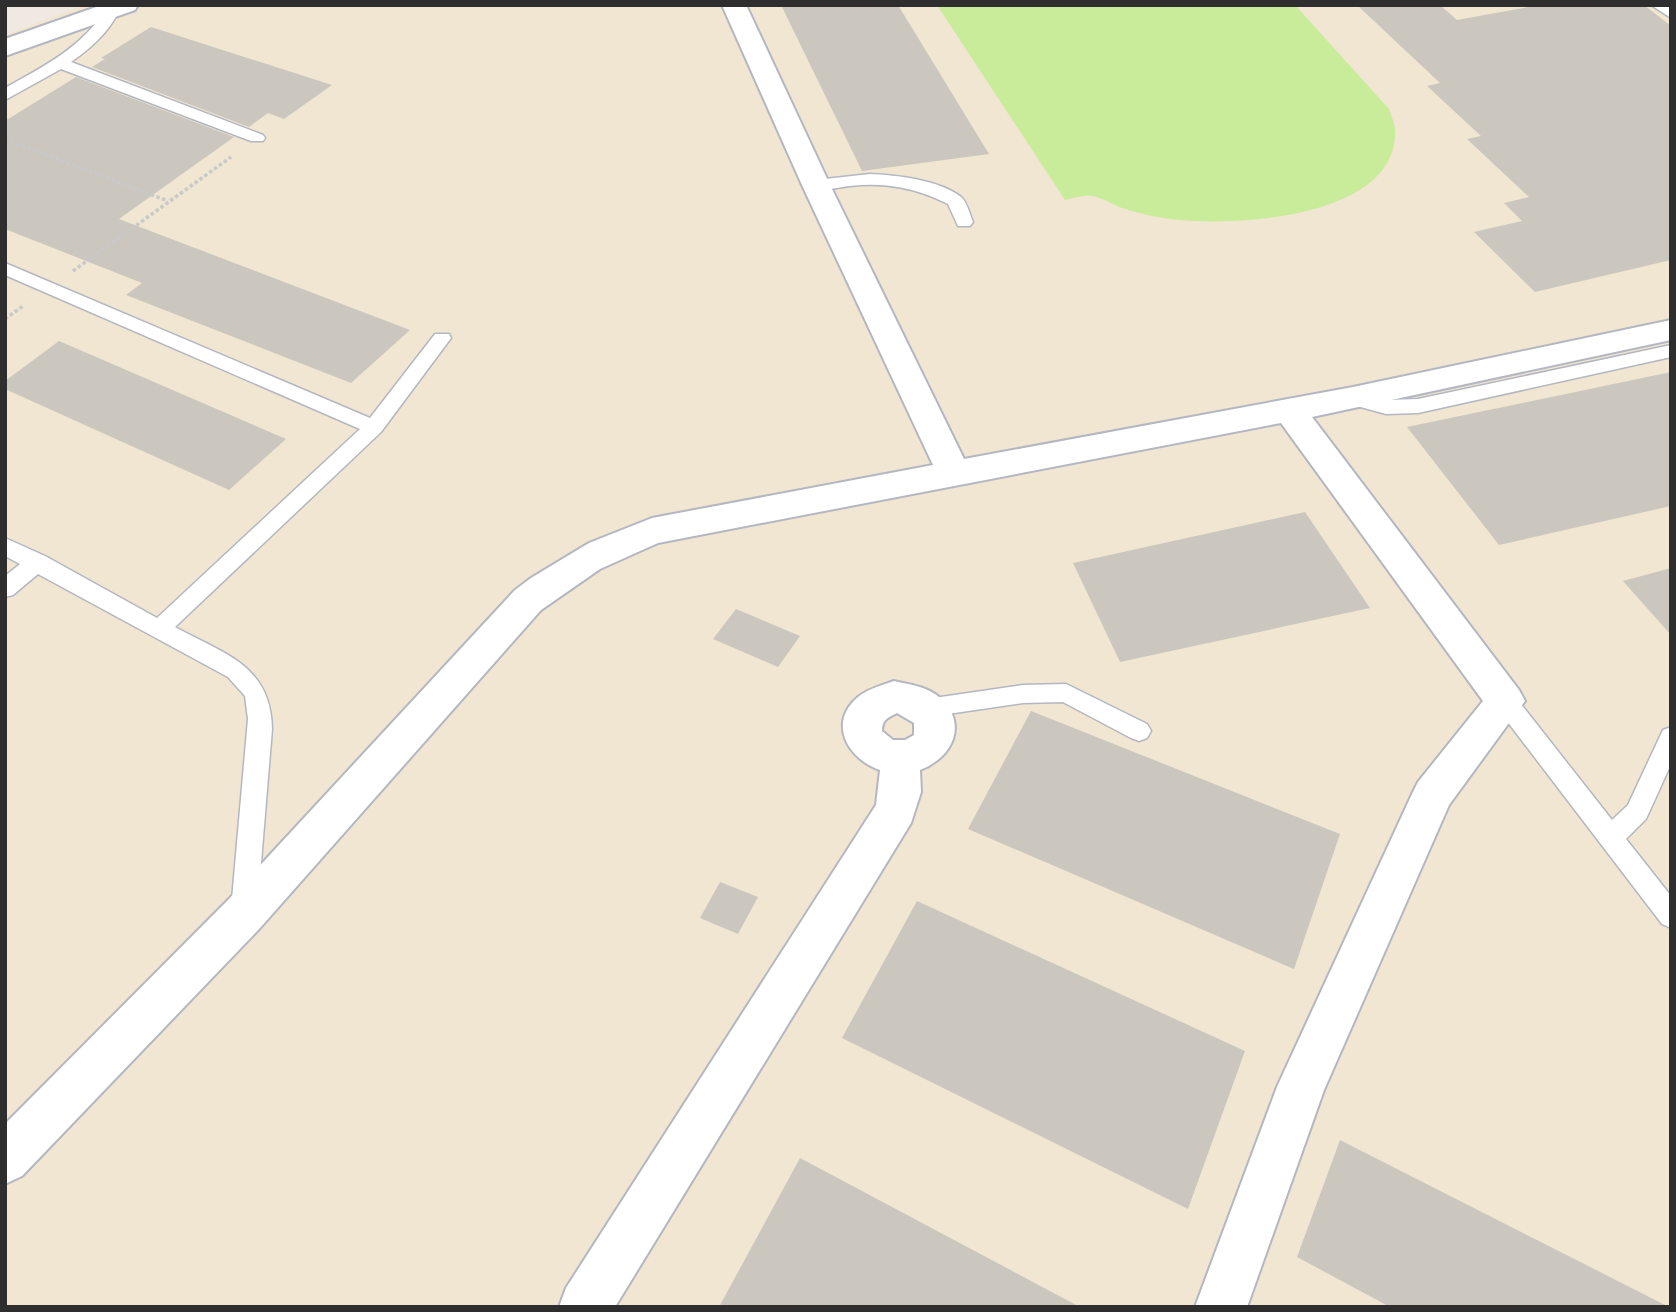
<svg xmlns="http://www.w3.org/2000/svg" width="1676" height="1312" font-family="Helvetica,sans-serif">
  <rect width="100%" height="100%" fill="#efe9e1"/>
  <path fill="#f0e6d1" d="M 84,5 L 1671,5 L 1671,1307 L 5,1307 L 5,35 Z"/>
  <path fill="#c9ec9a" d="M 937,5 L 1295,5 L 1389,109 C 1391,115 1394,123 1395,129 C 1400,221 1224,228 1164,218 C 1150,216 1135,212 1122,208 C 1113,205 1102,197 1092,196 C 1084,195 1073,198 1065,200 Z"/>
  <path fill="#cbc7bf" d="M 781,5 L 898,5 L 989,154 L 862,171 Z
    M 1357,5 L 1440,5 L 1457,20 L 1539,5 L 1644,5 L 1671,26 L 1671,260 L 1535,292 L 1474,232 L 1522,221 L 1504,203 L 1529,197 L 1467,139 L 1481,136 L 1427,86 L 1440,83 Z
    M 151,27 L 332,85 L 284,119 L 268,113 L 249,127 L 92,67 L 105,59 L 101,58 Z
    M 76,77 L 234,137 L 119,219 L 410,330 L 351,383 L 126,295 L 142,283 L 5,229 L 5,121 Z
    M 59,341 L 286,439 L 229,490 L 5,389 L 5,381 Z
    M 1671,372 L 1671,506 L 1499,545 L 1407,427 Z
    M 1305,512 L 1370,608 L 1120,662 L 1073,563 Z
    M 1671,568 L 1671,635 L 1623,581 Z
    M 736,609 L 800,636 L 778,667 L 713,639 Z
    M 1031,711 L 1340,834 L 1294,969 L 968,829 Z
    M 720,882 L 758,897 L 738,934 L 700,918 Z
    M 917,901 L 1245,1051 L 1188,1209 L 842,1038 Z
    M 1340,1140 L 1669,1307 L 1390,1307 L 1297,1257 Z
    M 800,1158 L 1080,1307 L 719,1307 Z"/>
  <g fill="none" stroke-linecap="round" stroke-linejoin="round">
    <defs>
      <path id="service" d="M 1651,5 L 1671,7 L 1671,18 Z
        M 112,7 L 119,11 C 108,33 91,48 71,62 L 263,135 L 265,138 L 263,141 L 251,141 L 61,69 L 5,100 L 5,88 C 45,66 82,47 107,8 Z
        M 870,174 C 896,175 940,180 961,197 C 967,202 970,215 973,222 L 970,226 L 958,226 L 948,204 C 916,188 886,182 850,186 C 838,187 817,194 808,185 L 816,180 Z
        M 5,263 L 370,418 L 435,334 L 449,334 L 451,338 L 381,432 L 175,627 C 224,654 271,665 272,729 L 257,911 L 253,919 L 244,923 L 235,919 L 231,911 L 248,719 L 245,696 L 228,677 L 38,574 L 13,595 L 5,597 L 5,576 L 20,564 L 5,556 L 5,538 L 45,556 L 157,618 L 360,429 L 5,275 Z
        M 1671,345 L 1671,357 L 1418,413 L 1386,414 L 1346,403 L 1343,398 L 1346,393 L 1353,391 L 1386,400 L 1418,399 Z
        M 1066,684 L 1147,724 L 1151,731 L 1147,738 L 1139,741 L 1131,738 L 1063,702 L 1023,703 L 927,717 L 919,715 L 915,708 L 919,701 L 927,699 L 1023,685 Z
        M 1505,692 L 1513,694 L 1612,820 L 1628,805 L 1663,730 L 1671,727 L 1671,764 L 1646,819 L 1626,839 L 1671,896 L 1671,928 L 1662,924 L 1497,708 L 1493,701 L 1497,694 Z"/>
      <path id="minor" d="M 102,5 L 138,5 L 135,10 L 5,56 L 5,39 Z
        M 722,5 L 746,5 L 830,185 L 964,459 L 1353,387 L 1671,320 L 1671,340 L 1312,417 L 1519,690 L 1525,701 L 1449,805 L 1324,1090 L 1247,1307 L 1195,1307 L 1277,1087 L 1412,794 L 1418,782 L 1483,701 L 1281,423 L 658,543 L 600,569 L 541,610 L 260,928 L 22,1176 L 5,1184 L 5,1124 L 228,900 L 515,590 L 531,578 L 589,543 L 652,518 L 933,465 L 802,185 Z
        M 894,681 C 908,684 929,687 940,698 C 969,724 952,758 920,770 L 921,792 L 911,823 L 615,1307 L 559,1307 L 566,1288 L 876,805 L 880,770 C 848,759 827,723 858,697 C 867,689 883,685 894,681 ZM 897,713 L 914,723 L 914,735 L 905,740 L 893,740 L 882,731 C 882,720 887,718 897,713 Z"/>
    </defs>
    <use href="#service" stroke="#b4b7c1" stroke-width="3"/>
    <use href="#minor" stroke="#b4b7c1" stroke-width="4"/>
    <path stroke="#c9c9c9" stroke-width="3.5" stroke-dasharray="3.5 2.5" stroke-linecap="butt" d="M 5,139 L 168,201
      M 73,271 L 231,157
      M 5,319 L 23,306"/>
    <use href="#service" fill="#fff" fill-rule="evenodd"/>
    <use href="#minor" fill="#fff" fill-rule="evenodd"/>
  </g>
  <rect width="1676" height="1312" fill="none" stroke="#2e2e2e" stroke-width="14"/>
</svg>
